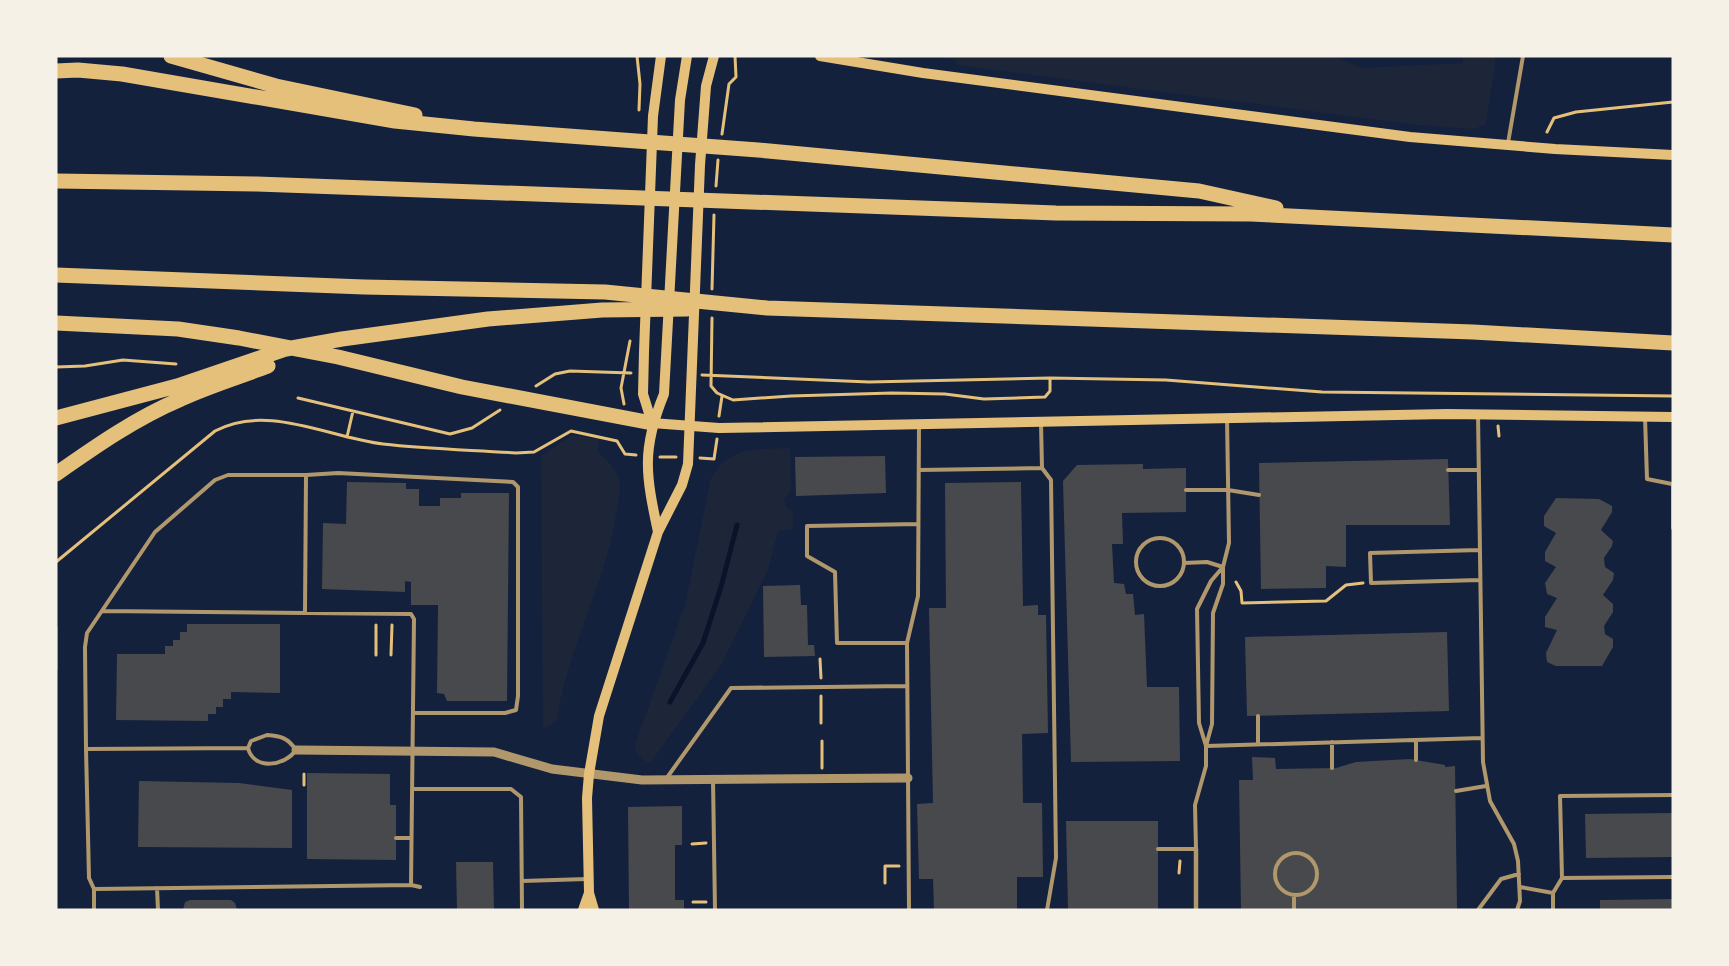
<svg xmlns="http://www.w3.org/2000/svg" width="1729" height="966" font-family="'Sofia Sans Condensed',sans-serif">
  <rect width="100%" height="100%" fill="#14213d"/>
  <path fill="#1d2539" d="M 936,56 L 1333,56 L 1361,68 L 1462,63 L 1463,56 L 1496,56 L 1486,124 L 1474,129 L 1418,125 L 957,65 L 955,60 Z
    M 572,435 L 599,439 L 598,452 C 608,461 619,471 620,486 C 620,497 617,509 615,520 C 604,586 569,647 558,713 L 556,721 L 543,730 L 541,456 Z
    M 790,448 L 791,491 L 784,499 L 786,507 L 793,511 L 793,530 L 778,531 L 768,570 L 721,665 L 651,762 L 645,761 L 636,753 L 635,745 L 685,605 L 711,478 C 732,445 755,450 790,448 Z"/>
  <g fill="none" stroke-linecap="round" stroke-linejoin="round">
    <path stroke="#0b132b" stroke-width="5" d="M 670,702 L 703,643 L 721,587 L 737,525"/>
  </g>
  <path fill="#48494c" d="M 885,456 L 886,493 L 796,496 L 795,457 Z
    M 1448,459 L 1450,525 L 1346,525 L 1346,567 L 1326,566 L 1326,588 L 1261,589 L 1259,463 Z
    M 1143,464 L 1143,469 L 1186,468 L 1186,512 L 1122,513 L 1123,544 L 1112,544 L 1114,583 L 1124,584 L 1126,594 L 1133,594 L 1135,615 L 1144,614 L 1147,687 L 1179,687 L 1180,761 L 1071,762 L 1063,481 L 1077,465 Z
    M 347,482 L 406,483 L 406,489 L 419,489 L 419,506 L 440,506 L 440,498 L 461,498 L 461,493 L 509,493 L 507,701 L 447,701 L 444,694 L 437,693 L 438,605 L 411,605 L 411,582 L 405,581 L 405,592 L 322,589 L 323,523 L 346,524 Z
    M 1021,482 L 1023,606 L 1038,605 L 1038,615 L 1046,615 L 1048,733 L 1022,734 L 1023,803 L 1042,803 L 1043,877 L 1017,877 L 1017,910 L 934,910 L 933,879 L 919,879 L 917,804 L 933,803 L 929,608 L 946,608 L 945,483 Z
    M 1556,498 L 1599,499 L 1612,506 L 1612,512 L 1601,530 L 1613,541 L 1612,546 L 1604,558 L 1605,567 L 1614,573 L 1613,580 L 1603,595 L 1613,604 L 1613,612 L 1604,626 L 1605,634 L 1613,639 L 1613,647 L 1602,666 L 1556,666 L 1547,662 L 1546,653 L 1557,630 L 1545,627 L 1545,617 L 1557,598 L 1547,594 L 1545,583 L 1556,567 L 1545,561 L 1545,552 L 1556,533 L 1544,526 L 1544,516 Z
    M 800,585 L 801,605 L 807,605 L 808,645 L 814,645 L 815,656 L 764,657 L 763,586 Z
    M 187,624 L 280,624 L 280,693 L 231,692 L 231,699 L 223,699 L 223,707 L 216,707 L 216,714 L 208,714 L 208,721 L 116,720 L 117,654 L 165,654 L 165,646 L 173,646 L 173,640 L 180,640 L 180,632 L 187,632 Z
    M 56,627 L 58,627 L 58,670 L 56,670 Z
    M 1447,632 L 1449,711 L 1247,716 L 1245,637 Z
    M 1252,757 L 1275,758 L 1276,769 L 1336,768 L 1356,762 L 1410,759 L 1445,765 L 1445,767 L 1455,766 L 1457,910 L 1241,910 L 1239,780 L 1253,780 Z
    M 307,773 L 390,774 L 390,805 L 396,805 L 396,860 L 307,859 Z
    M 139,781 L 239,783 L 292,790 L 292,848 L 138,847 Z
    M 682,806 L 682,845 L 675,845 L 675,900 L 684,900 L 684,910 L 629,910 L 628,807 Z
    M 1673,813 L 1673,857 L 1586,858 L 1585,814 Z
    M 1066,821 L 1158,821 L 1158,910 L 1068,910 Z
    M 456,862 L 493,862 L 494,910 L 457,910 Z
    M 1673,899 L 1673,910 L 1600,910 L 1600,900 Z
    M 190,900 L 231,900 L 235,903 L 237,910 L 183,910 L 185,902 Z"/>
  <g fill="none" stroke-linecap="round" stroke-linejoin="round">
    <path stroke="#e5c07b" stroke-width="3" d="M 637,56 L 640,84 L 639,110
      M 1547,132 L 1554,118 L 1576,112 L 1673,102
      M 722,134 L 729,84 L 736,77 L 735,56
      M 716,186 L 718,160
      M 712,289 L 714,215
      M 712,318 L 711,386 L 717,393 L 733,400 L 791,396 L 892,393 L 945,394 L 984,399 L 1045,397 L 1050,391 L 1050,378
      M 56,367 L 85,366 L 123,360 L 176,364
      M 702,375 L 869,382 L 1050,378 L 1166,380 L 1322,392 L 1673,396
      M 536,386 L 555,374 L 570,371 L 631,373
      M 298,398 L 450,434 L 472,428 L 500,410
      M 624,404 L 621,388 L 630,341
      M 719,416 L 722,396
      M 1498,426 L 1499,436
      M 347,437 L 353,411
      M 660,457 L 676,457
      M 700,458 L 714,459 L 717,439
      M 56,562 L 215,431 C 267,403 330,438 383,444 C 427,449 472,450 516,453 L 534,452 L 571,431 L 617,441 L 625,454 L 636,455
      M 1236,582 L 1241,591 L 1242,603 L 1326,601 L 1346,585 L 1363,583
      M 376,655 L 376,625
      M 391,655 L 392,625
      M 820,659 L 821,678
      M 821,696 L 821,723
      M 822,741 L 822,768
      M 304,774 L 304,785
      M 692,844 L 706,843
      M 1179,873 L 1180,861
      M 885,883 L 885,866 L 899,866
      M 693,902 L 706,902"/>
    <path stroke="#b1986c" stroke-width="4" d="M 1508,143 L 1523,56
      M 1478,414 L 1483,762 L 1490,801 L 1514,844 L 1518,861 L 1520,901 L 1517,910
      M 1645,417 L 1647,479 L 1672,484
      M 1042,468 L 1051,480 L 1056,858 L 1047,910
      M 919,470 L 1042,468 L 1041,423
      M 1448,470 L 1479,470
      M 306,475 L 338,473 L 513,482 L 518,487 L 518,696 L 516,710 L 505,713 L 414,713
      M 1673,484 L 1673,528
      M 1186,490 L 1228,490 L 1259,495
      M1136 562a24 24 0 1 1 48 0a24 24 0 1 1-48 0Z
      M 1479,550 L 1370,553 L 1371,583 L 1480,580
      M 1184,563 L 1207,562 L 1223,567
      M 102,611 L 411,614 L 414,619 L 411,885
      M 907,643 L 837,643 L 835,572 L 807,556 L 807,526 L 918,524
      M 1258,716 L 1258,744
      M 267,735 C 281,736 288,738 296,750 C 285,766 254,771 248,748 L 251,741 Z
      M 1416,740 L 1416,760
      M 1332,742 L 1332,768
      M 1206,746 L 1212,724 L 1213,613 L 1223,584 L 1223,567 L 1229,543 L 1227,418
      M 1206,746 L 1482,738
      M 248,748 L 86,749 L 85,647 L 87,633 L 155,532 L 215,480 L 228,475 L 306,475 L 305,612
      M 86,749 L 89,878 L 94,889 L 94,910
      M 666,779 L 731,688 L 907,686
      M 713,780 L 715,910
      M 414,789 L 511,789 L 521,797 L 522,910
      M 1456,791 L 1486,786
      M 396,838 L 410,838
      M 1158,849 L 1196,849 L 1195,805 L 1206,766 L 1206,746 L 1199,723 L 1197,609 L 1211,581 L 1223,567
      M1275 874a21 21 0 1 1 42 0a21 21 0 1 1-42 0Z
      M 1562,878 L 1673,877
      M 522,881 L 587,879
      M 1520,887 L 1553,893
      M 157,888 L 158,910
      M 94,889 L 411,885 L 420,887
      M 1294,896 L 1294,910
      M 909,910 L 907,643 L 918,596 L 919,426
      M 1478,910 L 1501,879 L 1519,874
      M 1553,910 L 1553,893 L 1562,878 L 1560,796 L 1673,795"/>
    <path stroke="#b1986c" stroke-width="4.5" d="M 1196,849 L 1196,910"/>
    <path stroke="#b1986c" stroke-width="9" d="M 296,750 L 494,752 L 552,769 L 642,780 L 908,778"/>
    <path stroke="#e5c07b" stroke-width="10" d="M 820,56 L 923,73 L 1410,137 L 1555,149 L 1673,155
      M 652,423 L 719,428 L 1447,414 L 1673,417
      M 652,423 L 643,394 L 644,352 L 653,116 L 661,56
      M 658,532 C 646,475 641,450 664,394 L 680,100 L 687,56
      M 583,910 L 589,893
      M 594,910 L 589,893 L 587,798 L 589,774 L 599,716 L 658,532 L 682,485 L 688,464 L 700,165 L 706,86 L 714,56"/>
    <path stroke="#e5c07b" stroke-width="15" d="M 171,56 L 276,86 L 415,115
      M 56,71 L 78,70 L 122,74 L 395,121 L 474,129 L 758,150 L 1199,191 L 1276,208
      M 56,181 L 257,184 L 1056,213 L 1251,214 L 1673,235
      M 56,275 L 364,287 L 605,292 L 767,308 L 1473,332 L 1673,343
      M 56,323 L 178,329 L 239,338 L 338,357 L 462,387 L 652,423
      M 56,418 L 177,386 L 286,349 L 342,339 L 488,319 L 602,310 L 687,309
      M 56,474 C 96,446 136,418 181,399 C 209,386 239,377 268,366"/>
  </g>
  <rect width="1729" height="966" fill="none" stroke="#f6f1e7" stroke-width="115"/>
</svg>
